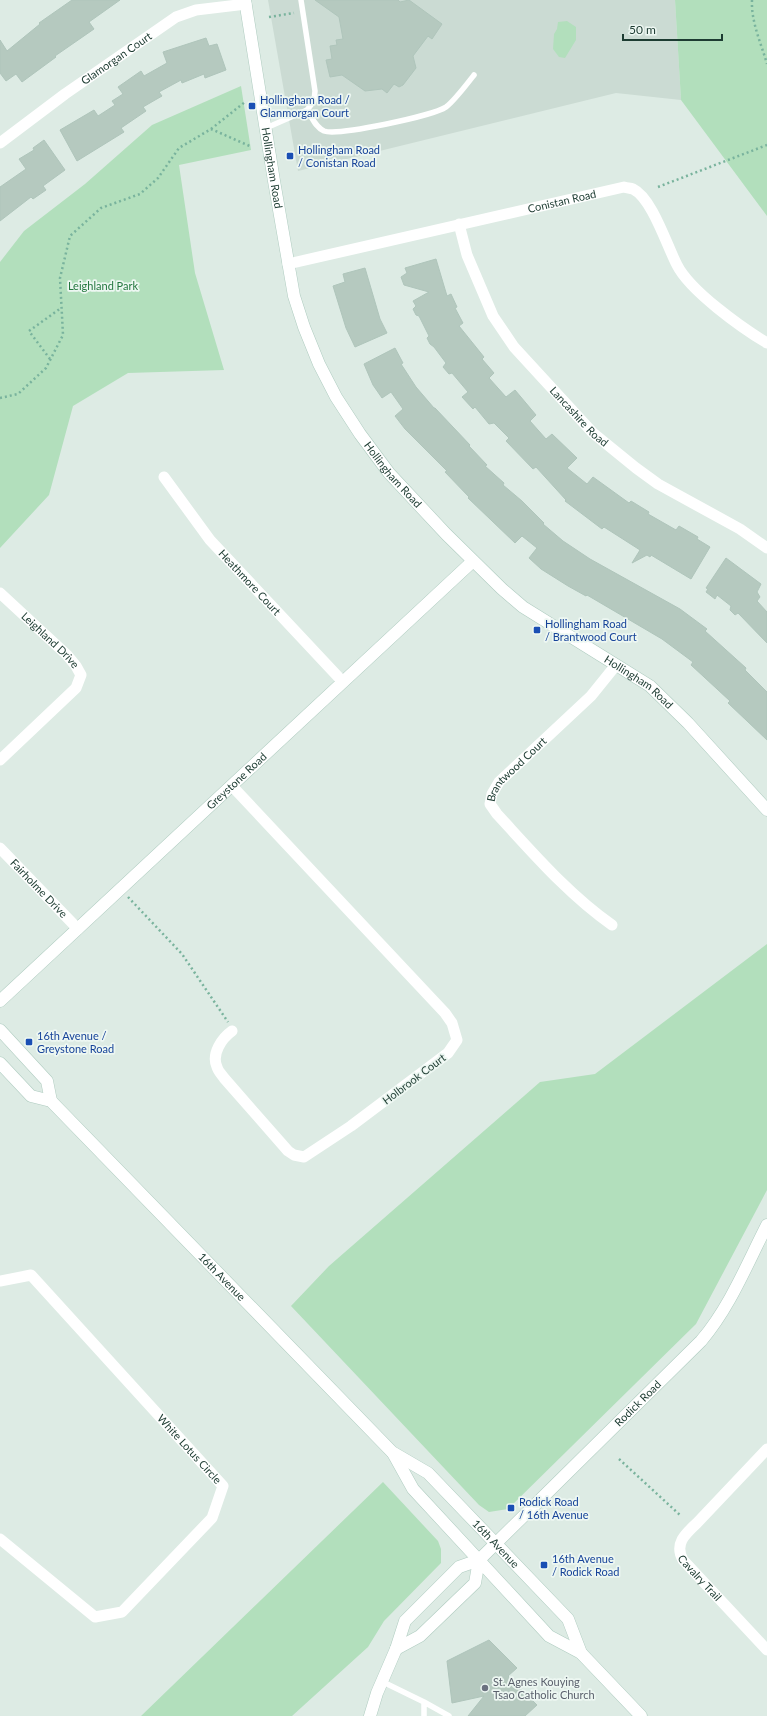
<svg xmlns="http://www.w3.org/2000/svg" width="767" height="1716" font-family="Lato,sans-serif">
  <rect width="100%" height="100%" fill="#ddebe4"/>
  <path fill="#cbdbd3" d="M 268,0 L 675,0 L 681,100 L 616,93 L 298,171 Z"/>
  <path fill="#b2dfbc" d="M 675,0 L 767,0 L 767,216 L 681,100 Z
    M 567,21 L 576,27 L 576,40 L 565,58 L 559,57 L 553,49 L 554,34 L 557,29 L 558,22 Z
    M 241,86 L 251,150 L 179,165 L 195,273 L 224,370 L 128,373 L 73,406 L 49,495 L 0,548 L 0,262 L 24,231 L 85,184 L 152,125 Z
    M 767,944 L 767,1190 L 696,1324 L 508,1509 L 489,1512 L 479,1505 L 291,1306 L 329,1266 L 540,1082 L 595,1074 Z
    M 383,1482 L 438,1541 L 441,1549 L 441,1563 L 384,1621 L 368,1647 L 292,1716 L 141,1716 Z"/>
  <path fill="#b5c9bf" stroke="#afc5bb" d="M 72,0 L 120,0 L 89,22 L 94,29 L 55,56 L 56,57 L 22,82 L 16,74 L 6,81 L 0,73 L 0,40 L 7,51 L 40,24 L 39,23 Z
    M 315,0 L 398,0 L 400,2 L 409,0 L 442,24 L 432,39 L 428,36 L 413,56 L 416,68 L 403,85 L 399,87 L 394,84 L 387,93 L 382,89 L 365,91 L 342,75 L 330,77 L 326,60 L 332,59 L 330,46 L 337,45 L 336,40 L 343,39 L 339,17 Z
    M 206,38 L 209,46 L 217,44 L 226,70 L 205,78 L 204,74 L 182,83 L 181,80 L 159,92 L 162,96 L 143,107 L 146,111 L 121,128 L 124,132 L 77,161 L 60,130 L 94,110 L 98,116 L 115,105 L 112,101 L 123,94 L 118,87 L 141,71 L 144,76 L 167,63 L 163,52 Z
    M 44,140 L 65,170 L 43,186 L 46,190 L 33,199 L 31,197 L 0,221 L 0,187 L 26,169 L 19,159 L 34,150 L 33,148 Z
    M 436,259 L 447,296 L 451,294 L 457,307 L 455,308 L 463,323 L 459,326 L 484,357 L 482,359 L 494,373 L 489,378 L 506,397 L 515,390 L 536,415 L 530,421 L 546,439 L 552,434 L 577,458 L 567,468 L 587,484 L 593,477 L 629,503 L 631,501 L 649,512 L 648,514 L 676,530 L 679,526 L 698,537 L 697,539 L 710,547 L 691,579 L 651,555 L 650,557 L 647,555 L 632,563 L 640,550 L 604,527 L 602,529 L 565,501 L 566,500 L 536,467 L 533,469 L 506,441 L 509,438 L 494,423 L 489,424 L 475,407 L 473,409 L 462,397 L 468,392 L 452,373 L 449,374 L 443,367 L 446,363 L 434,347 L 430,344 L 427,338 L 429,336 L 419,316 L 416,315 L 413,309 L 416,306 L 413,301 L 429,292 L 404,285 L 401,277 L 407,273 L 405,268 Z
    M 365,268 L 380,319 L 387,333 L 355,347 L 346,328 L 333,286 L 345,282 L 343,274 Z
    M 395,348 L 403,363 L 401,364 L 416,387 L 434,408 L 435,408 L 470,445 L 469,446 L 487,465 L 485,466 L 504,483 L 503,485 L 522,501 L 544,523 L 543,524 L 563,541 L 590,559 L 680,609 L 707,629 L 705,631 L 746,668 L 745,670 L 767,692 L 767,740 L 728,703 L 730,701 L 691,665 L 693,662 L 662,639 L 587,595 L 586,596 L 568,586 L 541,569 L 529,558 L 537,548 L 522,536 L 515,543 L 468,498 L 469,497 L 445,472 L 447,471 L 405,429 L 395,416 L 403,409 L 391,392 L 382,398 L 373,385 L 364,364 Z
    M 726,558 L 761,584 L 757,592 L 760,597 L 757,601 L 767,612 L 767,643 L 738,613 L 735,615 L 730,610 L 731,606 L 717,595 L 715,599 L 706,592 L 708,589 L 706,588 Z
    M 489,1640 L 517,1668 L 508,1676 L 537,1705 L 525,1716 L 468,1716 L 484,1696 L 452,1703 L 447,1661 Z"/>
  <g fill="none" stroke-linecap="round" stroke-linejoin="round">
    <defs>
      <g id="secondary">
        <path id="s10" d="M 245,0 L 274,181 L 294,296 L 304,327 L 319,364 L 336,397 L 360,434 L 389,473 L 446,534 L 502,589 L 523,607 L 650,686 L 688,723 L 767,810"/>
        <path id="s11" d="M 0,1001 L 473,561"/>
        <path d="M 0,1030 L 47,1081 L 51,1101"/>
        <path id="s12" d="M 0,1063 L 31,1096 L 51,1101 L 392,1452 L 428,1473 L 568,1619 L 581,1653"/>
        <path d="M 393,1453 L 413,1489 L 549,1636 L 581,1653 L 641,1716"/>
        <path d="M 396,1649 L 420,1636 L 475,1583 L 479,1560"/>
        <path id="s13" d="M 370,1716 L 377,1693 L 396,1649 L 405,1621 L 459,1567 L 479,1560 L 701,1341 C 730,1307 747,1264 767,1225"/>
      </g>
    </defs>
    <use href="#secondary" stroke="#afccc0" stroke-width="13"/>
    <path stroke="#79b39d" stroke-width="2.5" stroke-dasharray="2 3" stroke-linecap="butt" d="M 752,0 C 751,22 761,43 767,64
      M 269,17 L 294,13
      M 211,129 L 245,102
      M 658,187 L 767,145
      M 50,359 L 29,331 L 61,308
      M 0,398 L 18,394 L 46,368 L 63,335 L 60,278 L 70,236 L 101,208 L 140,194 L 158,178 L 179,148 L 211,129 L 252,147
      M 128,897 L 182,954 L 228,1022
      M 619,1459 L 680,1515"/>
    <path stroke="#fff" stroke-width="5.5" d="M 307,110 C 312,117 315,127 324,131 C 338,136 433,116 446,107 C 454,101 467,84 474,75
      M 266,128 L 307,110 L 314,101 L 315,91 L 301,0
      M 381,1681 L 424,1702 L 424,1716
      M 424,1702 L 449,1716"/>
    <g stroke="#fff" stroke-width="11">
      <path id="s1" d="M 0,143 L 65,94 L 176,17 L 196,10 L 246,4"/>
      <path id="s2" d="M 459,224 L 467,255 L 493,316 L 514,347 L 593,433 L 636,468 L 658,484 L 740,529 L 767,548"/>
      <path id="s3" d="M 288,264 L 624,187 C 626,188 630,188 633,189 C 652,198 667,246 677,265 C 690,291 742,328 767,343"/>
      <path id="s4" d="M 164,477 L 210,540 L 343,682"/>
      <path id="s5" d="M 0,593 L 67,655 L 76,666 L 81,675 L 76,688 L 0,760"/>
      <path d="M 232,786 L 445,1013 L 452,1023 L 457,1040 L 448,1053 L 351,1126 L 304,1157 L 294,1155 L 288,1151 L 224,1078 C 222,1075 218,1071 217,1067 C 211,1054 222,1038 232,1031"/>
      <path id="s6" d="M 0,848 L 78,929"/>
      <path id="s7" d="M 612,925 C 568,894 533,853 497,814 L 490,804 L 492,794 L 499,782 L 591,696 L 616,665"/>
      <path id="s8" d="M 0,1281 L 31,1275 L 223,1486 L 212,1518 L 122,1612 L 95,1617 L 0,1539"/>
      <path id="s9" d="M 767,1449 L 697,1523 C 685,1534 674,1544 683,1560 L 767,1650"/>
    </g>
    <use href="#secondary" stroke="#fff" stroke-width="12"/>
  </g>
  <g fill="#1a4fb4" stroke="#edf7f2" stroke-width="1.5">
    <rect x="248" y="102" width="8" height="8" rx="2"/>
    <rect x="286" y="152" width="8" height="8" rx="2"/>
    <rect x="533" y="626" width="8" height="8" rx="2"/>
    <rect x="25" y="1038" width="8" height="8" rx="2"/>
    <rect x="507" y="1504" width="8" height="8" rx="2"/>
    <rect x="540" y="1561" width="8" height="8" rx="2"/>
  </g>
  <circle fill="#6b7280" stroke="#edf7f2" stroke-width="1.5" cx="485" cy="1688" r="4"/>
  <g text-anchor="middle" stroke-width="3.5" stroke-linejoin="round" paint-order="stroke">
    <g font-size="11" fill="#1d3c32" stroke="#edf7f2">
      <text dy="4" stroke="none"><textPath href="#s1" startOffset="144">Glamorgan Court</textPath></text>
      <text dy="4" stroke="none"><textPath href="#s10" startOffset="170">Hollingham Road</textPath></text>
      <text dy="4" stroke="none"><textPath href="#s3" startOffset="281">Conistan Road</textPath></text>
      <text dy="4" stroke="none"><textPath href="#s2" startOffset="231">Lancashire Road</textPath></text>
      <text dy="4" stroke="none"><textPath href="#s10" startOffset="506">Hollingham Road</textPath></text>
      <text dy="4" stroke="none"><textPath href="#s4" startOffset="136">Heathmore Court</textPath></text>
      <text dy="4" stroke="none"><textPath href="#s5" startOffset="69">Leighland Drive</textPath></text>
      <text dy="4" stroke="none"><textPath href="#s10" startOffset="830">Hollingham Road</textPath></text>
      <text dy="4" stroke="none"><textPath href="#s7" startOffset="217">Brantwood Court</textPath></text>
      <text dy="4" stroke="none"><textPath href="#s11" startOffset="323">Greystone Road</textPath></text>
      <text dy="4" stroke="none"><textPath href="#s6" startOffset="56">Fairholme Drive</textPath></text>
      <text transform="translate(414 1079) rotate(-37)" y="4">Holbrook Court</text>
      <text dy="4" stroke="none"><textPath href="#s12" startOffset="311">16th Avenue</textPath></text>
      <text dy="4" stroke="none"><textPath href="#s13" startOffset="422">Rodick Road</textPath></text>
      <text dy="4" stroke="none"><textPath href="#s8" startOffset="267">White Lotus Circle</textPath></text>
      <text dy="4" stroke="none"><textPath href="#s12" startOffset="695">16th Avenue</textPath></text>
      <text dy="4" stroke="none"><textPath href="#s9" startOffset="170">Cavalry Trail</textPath></text>
    </g>
    <g font-size="11" fill="#164399" stroke="#edf7f2" text-anchor="start">
      <text x="260" y="104">Hollingham Road /<tspan x="260" dy="13">Glanmorgan Court</tspan></text>
      <text x="298" y="154">Hollingham Road<tspan x="298" dy="13">/ Conistan Road</tspan></text>
      <text x="545" y="628">Hollingham Road<tspan x="545" dy="13">/ Brantwood Court</tspan></text>
      <text x="37" y="1040">16th Avenue /<tspan x="37" dy="13">Greystone Road</tspan></text>
      <text x="519" y="1506">Rodick Road<tspan x="519" dy="13">/ 16th Avenue</tspan></text>
      <text x="552" y="1563">16th Avenue<tspan x="552" dy="13">/ Rodick Road</tspan></text>
    </g>
    <g font-size="11" fill="#23773e" stroke="#edf7f2">
      <text x="103" y="290">Leighland Park</text>
    </g>
    <g font-size="11" fill="#5b616d" stroke="#edf7f2" text-anchor="start">
      <text x="493" y="1686">St. Agnes Kouying<tspan x="493" dy="13">Tsao Catholic Church</tspan></text>
    </g>
  </g>
  <path d="M623 34v6h99v-6" fill="none" stroke="#1d3c32" stroke-width="2"/>
  <text x="629" y="34" font-size="12" fill="#1d3c32" stroke="#edf7f2" stroke-width="3" paint-order="stroke">50 m</text>
</svg>
